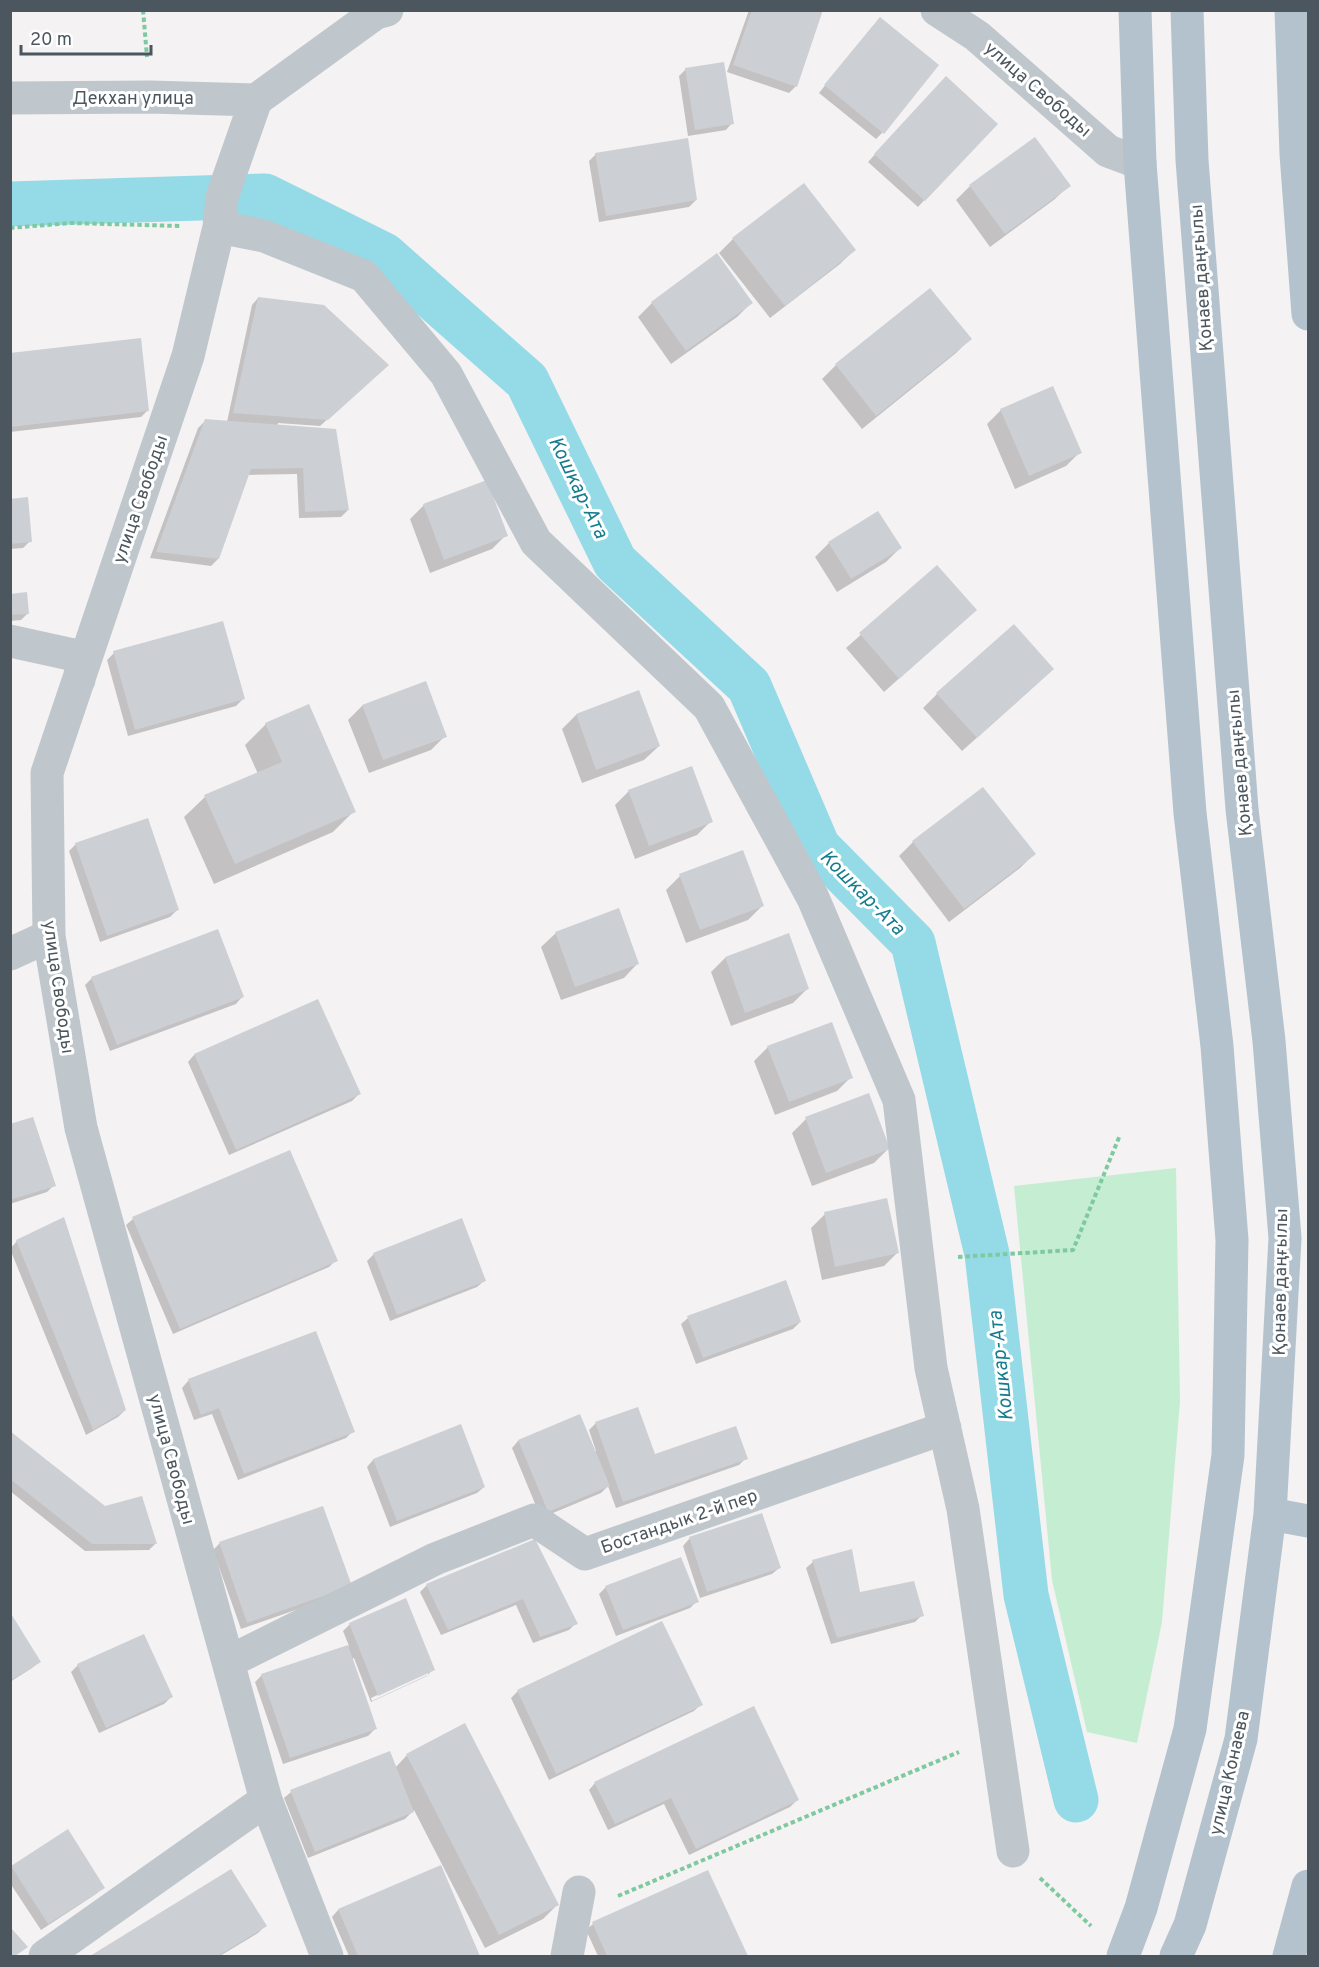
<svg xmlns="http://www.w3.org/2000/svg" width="1319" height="1967" font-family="Overpass,sans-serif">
  <rect width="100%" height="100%" fill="#f4f2f2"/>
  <path fill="#c5edd2" d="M 1176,1168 L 1180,1401 L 1162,1622 L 1137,1743 L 1087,1732 L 1052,1580 L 1014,1186 Z"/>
  <path fill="#0003" fill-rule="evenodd" d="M 749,10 L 822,10 L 795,87 L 789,93 L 727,72 Z
    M 873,26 L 882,133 L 876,139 L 819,93 Z
    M 686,69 L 732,123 L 726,130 L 688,136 L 679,76 Z
    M 939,85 L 995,124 L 918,207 L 868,162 Z
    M 596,154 L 696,200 L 689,207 L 599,222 L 589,161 Z
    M 1069,185 L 1055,199 L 990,247 L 956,200 L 970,186 Z
    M 733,239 L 854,250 L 840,264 L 770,318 L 719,253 Z
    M 716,256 L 751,303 L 737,317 L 671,364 L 638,317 L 652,303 Z
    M 258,298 L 380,372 L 320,426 L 278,423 L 277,426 L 348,510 L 341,517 L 299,518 L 297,474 L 247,475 L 218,559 L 211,566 L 150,558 L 198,428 L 205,421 L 227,422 L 252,305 Z
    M 970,339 L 956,353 L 862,429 L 822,379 L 836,365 Z
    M 10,354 L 148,410 L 141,417 L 10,432 Z
    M 1001,410 L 1080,452 L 1066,466 L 1015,489 L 987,424 Z
    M 10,500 L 30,541 L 23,548 L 10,549 Z
    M 424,505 L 506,535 L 492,549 L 430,573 L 410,519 Z
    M 829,543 L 900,548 L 886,562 L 837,592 L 815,557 Z
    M 937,567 L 961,623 L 884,692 L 846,648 Z
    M 10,595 L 28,613 L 21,620 L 10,621 Z
    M 114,653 L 243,699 L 236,706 L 128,736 L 107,660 Z
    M 425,683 L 445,736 L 431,750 L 369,773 L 348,720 L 362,706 Z
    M 1038,683 L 962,751 L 923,708 L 937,694 Z
    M 639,692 L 659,746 L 644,760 L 582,783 L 562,729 L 576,715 Z
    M 266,724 L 354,811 L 333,832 L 214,884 L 184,817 L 205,797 L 258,774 L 245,745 Z
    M 629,791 L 711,821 L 697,835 L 635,859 L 615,805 Z
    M 913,842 L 1034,854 L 1020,868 L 949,922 L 899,856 Z
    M 76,844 L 177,910 L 170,917 L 100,942 L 69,851 Z
    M 680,876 L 762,906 L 748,920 L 686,943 L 666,890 Z
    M 556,933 L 638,963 L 624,978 L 561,1000 L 541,947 Z
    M 788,935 L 808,988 L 793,1003 L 731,1026 L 711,972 L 725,958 Z
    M 92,978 L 242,997 L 236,1004 L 110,1051 L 85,985 Z
    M 317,1001 L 359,1094 L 352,1101 L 229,1155 L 188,1062 L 194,1055 Z
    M 768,1047 L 851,1077 L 837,1091 L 775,1115 L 754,1061 Z
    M 806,1119 L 888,1149 L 874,1163 L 812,1186 L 792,1133 Z
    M 10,1126 L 54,1185 L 47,1192 L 10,1204 Z
    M 825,1214 L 898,1252 L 884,1266 L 822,1280 L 811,1228 Z
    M 133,1219 L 336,1260 L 329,1267 L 173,1334 L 126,1225 Z
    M 17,1241 L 125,1410 L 118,1417 L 86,1435 L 10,1249 Z
    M 374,1254 L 484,1281 L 477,1287 L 390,1321 L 367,1261 Z
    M 688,1318 L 800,1322 L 793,1329 L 696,1364 L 681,1324 Z
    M 315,1333 L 353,1431 L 346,1438 L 238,1480 L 212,1414 L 194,1420 L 182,1388 L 188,1381 Z
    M 579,1416 L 594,1452 L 596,1451 L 589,1430 L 596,1423 L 654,1456 L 746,1458 L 739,1465 L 616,1508 L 608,1486 L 601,1493 L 541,1518 L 512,1448 L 518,1441 Z
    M 461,1426 L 484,1487 L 477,1493 L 390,1527 L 367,1467 L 373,1460 Z
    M 10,1433 L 105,1507 L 155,1544 L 149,1550 L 85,1551 L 10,1491 Z
    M 761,1515 L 779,1568 L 772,1574 L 700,1598 L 683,1546 L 689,1539 Z
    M 534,1541 L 576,1623 L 569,1630 L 533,1643 L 516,1605 L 441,1635 L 420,1592 L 427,1585 Z
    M 220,1543 L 344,1593 L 241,1629 L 213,1550 Z
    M 813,1562 L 859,1594 L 922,1615 L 915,1622 L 831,1644 L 806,1568 Z
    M 606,1587 L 697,1601 L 690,1608 L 616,1636 L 599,1594 Z
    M 10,1615 L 39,1662 L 32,1668 L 10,1682 Z
    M 350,1624 L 433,1669 L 427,1676 L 371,1702 L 354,1658 L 352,1659 L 375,1729 L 368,1736 L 283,1764 L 255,1682 L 262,1675 L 349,1646 L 343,1631 ZM 428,1671 L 428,1675 L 372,1701 L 371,1698 Z
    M 78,1665 L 171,1697 L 164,1704 L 99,1733 L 71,1672 Z
    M 518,1691 L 701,1704 L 694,1711 L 549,1780 L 511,1698 Z
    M 407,1755 L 557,1905 L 543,1919 L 485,1948 L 414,1810 L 405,1819 L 308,1858 L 284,1798 L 291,1792 L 395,1768 Z
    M 595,1783 L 797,1800 L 790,1807 L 689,1855 L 664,1804 L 608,1830 L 589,1790 Z
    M 67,1831 L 103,1887 L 96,1894 L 41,1930 L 10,1883 L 10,1868 Z
    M 440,1867 L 478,1956 L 349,1956 L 332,1917 L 338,1910 Z
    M 231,1871 L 265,1926 L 258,1933 L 220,1956 L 93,1956 Z
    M 707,1872 L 746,1956 L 598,1956 L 586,1930 L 593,1924 Z"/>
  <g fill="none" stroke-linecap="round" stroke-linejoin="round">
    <path stroke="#95dae7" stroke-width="45" d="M 10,204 L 265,196 L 384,255 L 527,381 L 615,562 L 749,686 L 818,847 L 913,943 L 987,1254 L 1026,1595 L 1076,1800"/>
  </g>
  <path fill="#cccfd4" d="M 752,10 L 823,10 L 797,87 L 733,65 Z
    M 880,17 L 939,65 L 884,134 L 824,85 Z
    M 724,62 L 734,124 L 695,130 L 685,68 Z
    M 946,76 L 998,124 L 925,201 L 874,154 Z
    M 1035,137 L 1071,186 L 1005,234 L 969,185 Z
    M 688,138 L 697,200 L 606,216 L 595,153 Z
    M 804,183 L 856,250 L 785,306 L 732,238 Z
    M 717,253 L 753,303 L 686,351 L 651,302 Z
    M 930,288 L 972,339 L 876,416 L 835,364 Z
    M 258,297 L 324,305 L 389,365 L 328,420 L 233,413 Z
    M 141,338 L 149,411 L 10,427 L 10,353 Z
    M 1053,386 L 1082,453 L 1029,476 L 1000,409 Z
    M 205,419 L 336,429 L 349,510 L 305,512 L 303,468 L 251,469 L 219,559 L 156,552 Z
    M 487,480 L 508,536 L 444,560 L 423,504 Z
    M 28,497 L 32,542 L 10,544 L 10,499 Z
    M 878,511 L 902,548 L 851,579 L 828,542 Z
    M 937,565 L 977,610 L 899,679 L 859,633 Z
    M 27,592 L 29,614 L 10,615 L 10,594 Z
    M 223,621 L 245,699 L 135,730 L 113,651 Z
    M 1014,624 L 1054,669 L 977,738 L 936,693 Z
    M 426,681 L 447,737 L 383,760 L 362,705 Z
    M 639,690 L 660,746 L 596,770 L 576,714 Z
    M 309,704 L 356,812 L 235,864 L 204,795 L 282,762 L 265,723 Z
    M 692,766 L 713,822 L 649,846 L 628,790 Z
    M 983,787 L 1036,854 L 964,909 L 912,841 Z
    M 148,818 L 179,910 L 107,936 L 75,843 Z
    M 743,850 L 764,906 L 700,930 L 679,874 Z
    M 619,908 L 639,964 L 575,987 L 555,932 Z
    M 218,929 L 244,997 L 117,1045 L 91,977 Z
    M 789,933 L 809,989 L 745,1013 L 725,957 Z
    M 318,999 L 361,1094 L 236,1150 L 194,1054 Z
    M 832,1022 L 853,1078 L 789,1102 L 767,1046 Z
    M 869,1093 L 890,1149 L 826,1173 L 805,1117 Z
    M 33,1117 L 56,1186 L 10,1200 L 10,1124 Z
    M 290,1150 L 338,1261 L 180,1329 L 132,1217 Z
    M 887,1198 L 899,1253 L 835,1267 L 824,1212 Z
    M 64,1217 L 126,1410 L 93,1430 L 16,1240 Z
    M 462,1218 L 486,1281 L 397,1315 L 373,1253 Z
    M 786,1280 L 801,1322 L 703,1358 L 687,1316 Z
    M 316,1331 L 355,1432 L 244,1474 L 219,1408 L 201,1415 L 188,1379 Z
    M 638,1407 L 655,1454 L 736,1426 L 748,1459 L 623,1502 L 595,1422 Z
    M 580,1414 L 610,1486 L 548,1512 L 518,1440 Z
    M 461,1424 L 485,1487 L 397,1521 L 373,1459 Z
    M 10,1431 L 105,1506 L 142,1496 L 157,1544 L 92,1544 L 10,1479 Z
    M 323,1506 L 352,1586 L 247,1623 L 219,1542 Z
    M 762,1513 L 781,1568 L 707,1592 L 689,1537 Z
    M 535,1539 L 578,1624 L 540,1637 L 523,1599 L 448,1630 L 426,1584 Z
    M 852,1549 L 860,1592 L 914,1581 L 924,1616 L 837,1638 L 812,1560 Z
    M 681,1557 L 699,1602 L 623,1630 L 605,1586 Z
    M 406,1598 L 435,1670 L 378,1696 L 349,1623 Z
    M 10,1612 L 41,1662 L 10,1681 Z
    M 662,1621 L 703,1705 L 556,1774 L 517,1690 Z
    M 144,1634 L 173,1697 L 106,1728 L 77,1664 Z
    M 348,1645 L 377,1729 L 290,1758 L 261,1674 Z
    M 754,1706 L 799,1800 L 696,1849 L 671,1798 L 615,1824 L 594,1782 Z
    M 465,1723 L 559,1905 L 499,1935 L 406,1754 Z
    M 390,1751 L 414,1812 L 315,1852 L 290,1790 Z
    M 68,1829 L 105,1888 L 48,1924 L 11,1866 Z
    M 441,1865 L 480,1956 L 358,1956 L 338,1909 Z
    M 231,1869 L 267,1926 L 218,1956 L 90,1956 Z
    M 708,1870 L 748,1956 L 607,1956 L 592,1922 Z
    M 12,1929 L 28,1947 L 15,1956 L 10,1956 L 10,1930 Z"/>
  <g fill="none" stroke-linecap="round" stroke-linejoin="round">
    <path stroke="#7fc9a1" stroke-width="4" stroke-dasharray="4.5 3" stroke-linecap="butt" d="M 143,10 L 147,57
      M 10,228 L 70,223 L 181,226
      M 958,1257 L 1073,1250 L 1120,1135
      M 1040,1878 L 1091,1926
      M 618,1896 L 959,1752"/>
    <path stroke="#bfc7cd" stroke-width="33" d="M 937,10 L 977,36 L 1108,151 L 1140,163
      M 10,98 L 150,97 L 256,100
      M 219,227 L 264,236 L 364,276 L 446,374 L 536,542 L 709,707 L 813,898 L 899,1100 L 931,1368 L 963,1509 L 1013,1851
      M 10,641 L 83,657 L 79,680
      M 10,954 L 49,936
      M 228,1662 L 435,1559 L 534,1520 L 585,1554 L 945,1428
      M 45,1956 L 266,1800
      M 327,1956 L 266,1800 L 81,1128 L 49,936 L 47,773 L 188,356 L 219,227 L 222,197 L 256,100 L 376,13 L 387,10
      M 567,1956 L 579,1892"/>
    <path stroke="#b4c2ce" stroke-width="33" d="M 1291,10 L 1296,154 L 1308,314
      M 1270,1514 L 1308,1521
      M 1123,1956 L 1141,1908 L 1190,1729 L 1228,1455 L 1232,1240 L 1217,1046 L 1190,813 L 1140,163 L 1135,10
      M 1176,1956 L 1190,1925 L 1241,1739 L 1270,1514 L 1285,1238 L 1269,1041 L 1242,809 L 1192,160 L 1187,10
      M 1289,1956 L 1308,1886"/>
  </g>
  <g text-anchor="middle" stroke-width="6" stroke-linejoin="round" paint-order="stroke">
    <g font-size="18" fill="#4b565e" stroke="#fff">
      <text transform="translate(1038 89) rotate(41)" y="6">улица Свободы</text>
      <text x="133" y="104">Декхан улица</text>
      <text transform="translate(1201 278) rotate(-94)" y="6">Қонаев даңғылы</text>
      <text transform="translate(140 499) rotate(-71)" y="6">улица Свободы</text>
      <text transform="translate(1239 763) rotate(-95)" y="6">Қонаев даңғылы</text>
      <text transform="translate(59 987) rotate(82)" y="6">улица Свободы</text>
      <text transform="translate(1280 1282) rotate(-89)" y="6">Қонаев даңғылы</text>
      <text transform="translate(172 1459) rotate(75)" y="6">улица Свободы</text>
      <text transform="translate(679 1521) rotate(-19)" y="6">Бостандык 2-й пер</text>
      <text transform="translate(1229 1773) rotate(-77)" y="6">улица Конаева</text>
    </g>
    <g font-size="20" font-style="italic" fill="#167c8f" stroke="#fff">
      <text transform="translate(579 487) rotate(64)" y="7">Кошкар-Ата</text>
      <text transform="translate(863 892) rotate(45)" y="7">Кошкар-Ата</text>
      <text transform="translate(1000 1366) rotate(-96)" y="7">Кошкар-Ата</text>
    </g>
  </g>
  <rect width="1319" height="1967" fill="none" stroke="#4b565e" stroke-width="24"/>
  <path d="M21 45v9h130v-9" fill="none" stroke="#4b565e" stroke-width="3"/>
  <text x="30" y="45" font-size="18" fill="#4b565e" stroke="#ffffff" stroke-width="4.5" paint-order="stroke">20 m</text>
</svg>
